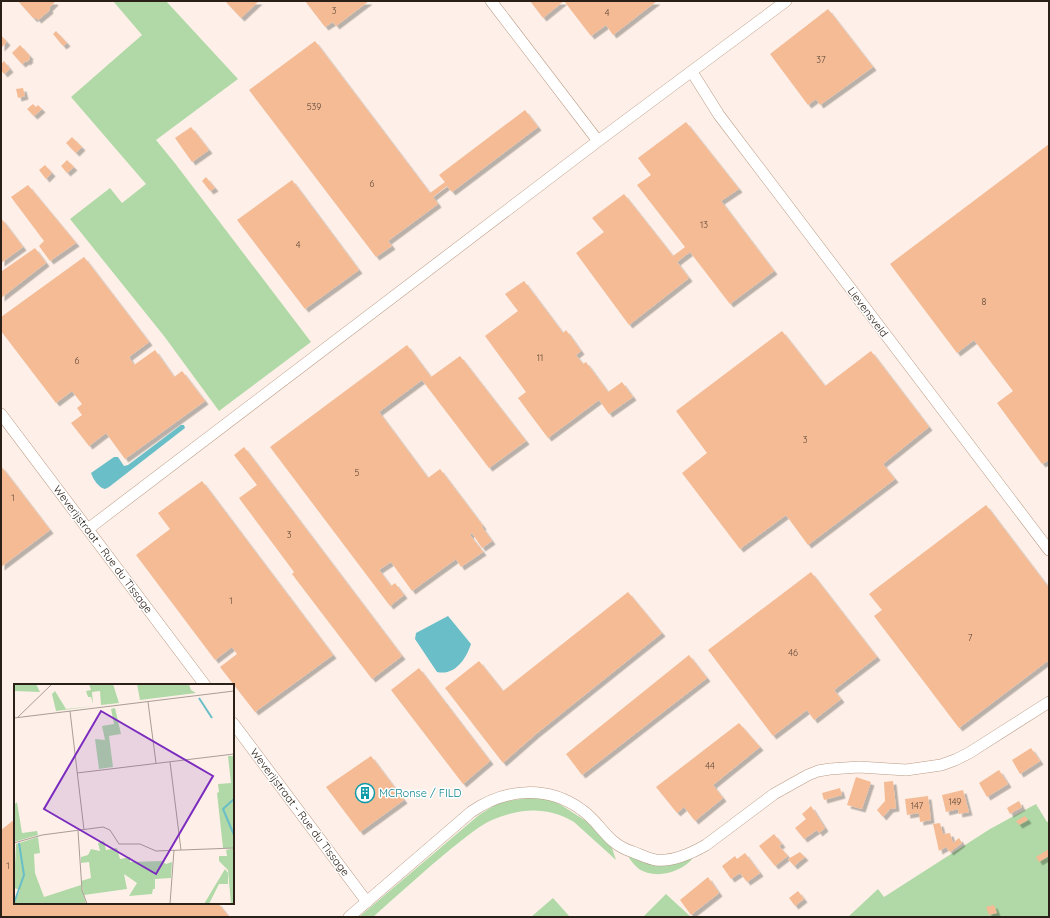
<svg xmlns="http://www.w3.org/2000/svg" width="1050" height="918" font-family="Quicksand,sans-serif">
  <defs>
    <filter id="shadow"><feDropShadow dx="3.5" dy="3.5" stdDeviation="0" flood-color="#0004"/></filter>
  </defs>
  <rect width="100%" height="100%" fill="#fef0e8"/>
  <path fill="#b0d9a7" d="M 113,1 L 166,1 L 238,79 L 156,140 L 174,162 L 311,342 L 219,411 L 164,336 L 70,219 L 110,188 L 122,203 L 146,184 L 71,97 L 142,35 Z
    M 529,798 L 549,799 L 561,805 L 586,821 L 612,848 L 616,860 L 574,822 C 547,806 520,808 492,820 C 477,827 464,839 452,848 C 425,870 399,894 373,917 L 359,917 L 479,815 L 495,805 L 505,801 Z
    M 1036,804 L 1047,822 L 1049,821 L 1049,917 L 848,917 L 878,889 L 884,897 L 990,829 Z
    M 630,855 L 676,864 L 693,858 C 682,872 656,880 639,869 C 635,866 632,862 629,858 Z
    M 666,894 L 691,917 L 643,917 Z
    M 553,898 L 570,917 L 531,917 Z"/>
  <path fill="#69bec7" d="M 181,425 L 184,425 L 185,428 L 109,487 L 105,489 C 99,488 93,479 91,473 L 114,457 L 118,457 L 124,466 L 128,465 Z
    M 448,616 L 471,644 C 466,659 455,676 437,672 L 415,639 L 416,633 Z"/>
  <path fill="#f4bb95" filter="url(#shadow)" d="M 18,1 L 54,1 L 55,2 L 49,8 L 50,10 L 38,20 L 35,17 L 34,19 Z
    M 225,1 L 259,1 L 241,18 Z
    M 305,1 L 369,1 L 336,26 L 333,22 L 325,27 Z
    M 530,1 L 564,1 L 543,18 Z
    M 564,1 L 657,1 L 613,35 L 606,25 L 591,36 Z
    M 828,9 L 873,67 L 820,105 L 816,99 L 808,105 L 770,54 Z
    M 56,31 L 67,43 L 63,46 L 53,34 Z
    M 1,35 L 7,42 L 1,48 Z
    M 315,41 L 430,193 L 445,182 L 439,175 L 525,110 L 538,127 L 452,192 L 447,186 L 433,197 L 438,204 L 388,241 L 392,246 L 376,257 L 249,90 Z
    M 20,45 L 30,56 L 29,58 L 30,59 L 27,62 L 26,61 L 22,64 L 12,53 Z
    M 4,61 L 10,69 L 4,74 L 1,70 L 1,64 Z
    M 23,88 L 25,96 L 18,98 L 16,89 Z
    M 33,104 L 36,107 L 38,105 L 42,109 L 34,116 L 27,109 Z
    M 686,122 L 739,189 L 721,201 L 774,271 L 730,304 L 690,252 L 677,262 L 689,278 L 629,325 L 576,253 L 604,232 L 592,218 L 624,194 L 673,256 L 685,247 L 637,185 L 651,175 L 638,158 Z
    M 191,127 L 209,150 L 192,162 L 175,138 Z
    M 72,137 L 82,147 L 76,153 L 66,143 Z
    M 1049,144 L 1049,460 L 1042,464 L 997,403 L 1013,391 L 974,340 L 957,353 L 890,264 Z
    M 67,160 L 74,167 L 67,173 L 61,166 Z
    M 45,165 L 52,173 L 46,179 L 39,170 Z
    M 206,177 L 215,188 L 210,191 L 202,181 Z
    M 292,180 L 359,270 L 305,309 L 237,220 Z
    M 28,185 L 76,243 L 50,261 L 39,246 L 44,241 L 11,197 Z
    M 1,218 L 23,247 L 1,263 Z
    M 35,248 L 46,263 L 1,298 L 1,270 L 2,271 Z
    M 84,257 L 149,342 L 129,357 L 134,365 L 155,350 L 174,377 L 182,371 L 205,401 L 125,459 L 106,433 L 89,446 L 71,423 L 82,415 L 77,408 L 82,404 L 72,391 L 56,403 L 1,331 L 1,317 Z
    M 524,281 L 563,333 L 566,330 L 581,351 L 576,355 L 583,364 L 586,362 L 608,392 L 622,382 L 633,397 L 609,414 L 599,400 L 548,438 L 518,398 L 526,392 L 485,336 L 518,311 L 505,294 Z
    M 782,331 L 825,386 L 871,351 L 929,427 L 883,464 L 895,479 L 808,545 L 786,515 L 740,549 L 682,473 L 707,453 L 676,411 Z
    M 407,345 L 431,377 L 460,356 L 526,441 L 489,468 L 422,380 L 379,412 L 428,478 L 440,469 L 483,526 L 482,527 L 492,541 L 482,548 L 472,533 L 470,535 L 483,552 L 461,567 L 456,559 L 412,591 L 391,562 L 379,570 L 391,586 L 395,583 L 404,595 L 390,606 L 270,447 Z
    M 244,447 L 402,656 L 372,679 L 292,574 L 294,572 L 239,498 L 257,485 L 234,455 Z
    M 1,466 L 50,530 L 1,567 Z
    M 202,481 L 333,655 L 255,712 L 220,667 L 237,654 L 232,647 L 215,660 L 136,555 L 170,529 L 158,513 Z
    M 986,505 L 1049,588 L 1049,660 L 959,728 L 874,616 L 882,610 L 869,594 Z
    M 811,572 L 877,657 L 834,690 L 841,699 L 814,720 L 807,710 L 773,736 L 708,650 Z
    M 628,592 L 662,633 L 536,734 L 503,763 L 445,688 L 479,661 L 503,691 Z
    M 689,655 L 707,678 L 582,775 L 566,754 Z
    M 419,668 L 490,761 L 463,784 L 391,690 Z
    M 739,723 L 760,747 L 713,785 L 723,798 L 695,821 L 684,807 L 677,813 L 656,787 Z
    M 1031,748 L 1040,761 L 1020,774 L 1012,760 Z
    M 371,756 L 404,800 L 360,832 L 326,787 Z
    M 999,770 L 1008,784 L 987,797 L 979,783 Z
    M 856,777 L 871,782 L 862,809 L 847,805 Z
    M 893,781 L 896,808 L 890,809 L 883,817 L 877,810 L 885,801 L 884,782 Z
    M 840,788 L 842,795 L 824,800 L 822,793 Z
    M 963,790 L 969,812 L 959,814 L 958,809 L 946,812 L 942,795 Z
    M 928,796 L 931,820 L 920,822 L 919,813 L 907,815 L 905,799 Z
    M 1019,801 L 1022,807 L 1010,814 L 1007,808 Z
    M 811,806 L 825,828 L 819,833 L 817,830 L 804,839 L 795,828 L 806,819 L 802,814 Z
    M 1025,816 L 1028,820 L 1019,825 L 1016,821 Z
    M 15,819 L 15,903 L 218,903 L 229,917 L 1,917 L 1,830 Z
    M 940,823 L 943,834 L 950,833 L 953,843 L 959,838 L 962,843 L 950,852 L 946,847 L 939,851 L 933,824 Z
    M 774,834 L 782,844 L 779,846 L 788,856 L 775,866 L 759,846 Z
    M 1049,849 L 1049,856 L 1039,862 L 1036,857 Z
    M 800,852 L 805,857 L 794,866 L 788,859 Z
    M 745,853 L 760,873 L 747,882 L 740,873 L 731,879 L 722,866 L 735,856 L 737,859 Z
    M 708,877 L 719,893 L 691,915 L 680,900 Z
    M 798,891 L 804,899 L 795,906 L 789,898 Z
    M 994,905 L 997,913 L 989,915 L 986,907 Z"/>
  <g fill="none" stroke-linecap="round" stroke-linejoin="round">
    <defs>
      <path id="street" d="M 491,1 L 598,141
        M 692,72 L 719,115 L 1049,550
        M 1,414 L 205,685
        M 88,529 L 598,141 L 786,1
        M 233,723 L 367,902
        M 349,917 L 471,812 C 505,788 548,785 582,810 C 595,819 603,833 614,842 C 620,847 627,850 633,852 C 641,855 649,859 656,860 C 673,862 692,853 706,845 L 774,794 L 808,775 L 818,771 L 830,769 L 859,767 L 906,770 L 941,765 L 955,760 L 969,753 L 1049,702"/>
    </defs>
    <use href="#street" stroke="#ba9b86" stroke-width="12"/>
    <use href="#street" stroke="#fff" stroke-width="11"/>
  </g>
  <defs>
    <symbol id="building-ring" viewBox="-11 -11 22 22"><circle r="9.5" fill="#fff" stroke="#0f9aa8" stroke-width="1.5"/><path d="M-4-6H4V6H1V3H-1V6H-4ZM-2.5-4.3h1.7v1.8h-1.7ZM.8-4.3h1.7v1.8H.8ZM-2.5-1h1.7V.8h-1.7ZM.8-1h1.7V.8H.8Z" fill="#0f9aa8"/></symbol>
  </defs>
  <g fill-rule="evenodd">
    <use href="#building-ring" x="354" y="782" width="22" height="22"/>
  </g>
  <g text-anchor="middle" stroke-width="3" stroke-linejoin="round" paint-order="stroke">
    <g font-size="9" fill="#5d4737">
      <text x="334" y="14">3</text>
      <text x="607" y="16">4</text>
      <text x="821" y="63">37</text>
      <text x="314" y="110">539</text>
      <text x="372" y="187">6</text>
      <text x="704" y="228">13</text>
      <text x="298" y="248">4</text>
      <text x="984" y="305">8</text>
      <text x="540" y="361">11</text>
      <text x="77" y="364">6</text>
      <text x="805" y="443">3</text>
      <text x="357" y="476">5</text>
      <text x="13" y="501">1</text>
      <text x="289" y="538">3</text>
      <text x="231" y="604">1</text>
      <text x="970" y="641">7</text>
      <text x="793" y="656">46</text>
      <text x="710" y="769">44</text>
      <text x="955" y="805">149</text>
      <text x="917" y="809">147</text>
      <text x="8" y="869">1</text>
    </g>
    <g font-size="11" fill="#2b2018" stroke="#fff">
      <text transform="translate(868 312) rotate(53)" y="4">Lievensveld</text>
      <text transform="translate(103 549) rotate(53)" y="4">Weverijstraat - Rue du Tissage</text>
      <text transform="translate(300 812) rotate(53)" y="4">Weverijstraat - Rue du Tissage</text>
    </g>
    <g font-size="11" fill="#0d838f" stroke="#fff" text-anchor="start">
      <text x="379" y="797">MCRonse / FILD</text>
    </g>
  </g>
  <g transform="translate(14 684)">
    <rect width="220" height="220" fill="#fef0e8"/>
    <path d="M 0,0 L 22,0 L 26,8 L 0,7 ZM 75,0 L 99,0 L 105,19 L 87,21 L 86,7 L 78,8 L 79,20 L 77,13 L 74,13 L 72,7 L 77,6 ZM 123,0 L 175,0 L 177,6 L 182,9 L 126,16 ZM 41,7 L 52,25 L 80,22 L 42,27 L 38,10 ZM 101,24 L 107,50 L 95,52 L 99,83 L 85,85 L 81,55 L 91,56 L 88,42 L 100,40 L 97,25 ZM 214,72 L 220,72 L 220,164 L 209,164 L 203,109 L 205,108 L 204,100 L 217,99 ZM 3,118 L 8,149 L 23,147 L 24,151 L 0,158 L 0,121 ZM 24,153 L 26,169 L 20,170 L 21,189 L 30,213 L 67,201 L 72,220 L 0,220 L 6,206 L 0,204 L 2,160 ZM 90,157 L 92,166 L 103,164 L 106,175 L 116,173 L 116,178 L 148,177 L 152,180 L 158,178 L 157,194 L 141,195 L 141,205 L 139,205 L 138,210 L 115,212 L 123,199 L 110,190 L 113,205 L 70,211 L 67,197 L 77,194 L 75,178 L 67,179 L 67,173 L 74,171 L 77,165 L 86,167 L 84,159 ZM 220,164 L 220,220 L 217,220 L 214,186 L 205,177 L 205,172 L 213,172 L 212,166 ZM 211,185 L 214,189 L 214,200 L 205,200 L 195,220 L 190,220 Z" fill="#b0d9a7"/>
    <path fill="none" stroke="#69bec7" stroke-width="2" d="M 185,14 L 198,34M 220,115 L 209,125 L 220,151M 0,219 L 10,191 L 5,159"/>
    <path fill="none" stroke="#aa9d95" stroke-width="1" d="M 134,18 L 142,79M 56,27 L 70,146M 4,33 L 38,0M 0,34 L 220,7M 156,78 L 167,166M 63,89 L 220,70M 64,147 L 68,206 L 73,220M 0,159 L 28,151 L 89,143 L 96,146 L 105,160 L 126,160 L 142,167 L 220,164M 156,220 L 160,166"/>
    <path fill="#7b2cbf" fill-opacity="0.15" stroke="#7b2cbf" stroke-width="2" d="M 87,27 L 199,92 L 142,190 L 30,125 Z"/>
    <rect width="220" height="220" fill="none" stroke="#2b2018" stroke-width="2"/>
  </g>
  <rect width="1050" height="918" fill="none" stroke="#2b2018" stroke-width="4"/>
</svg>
